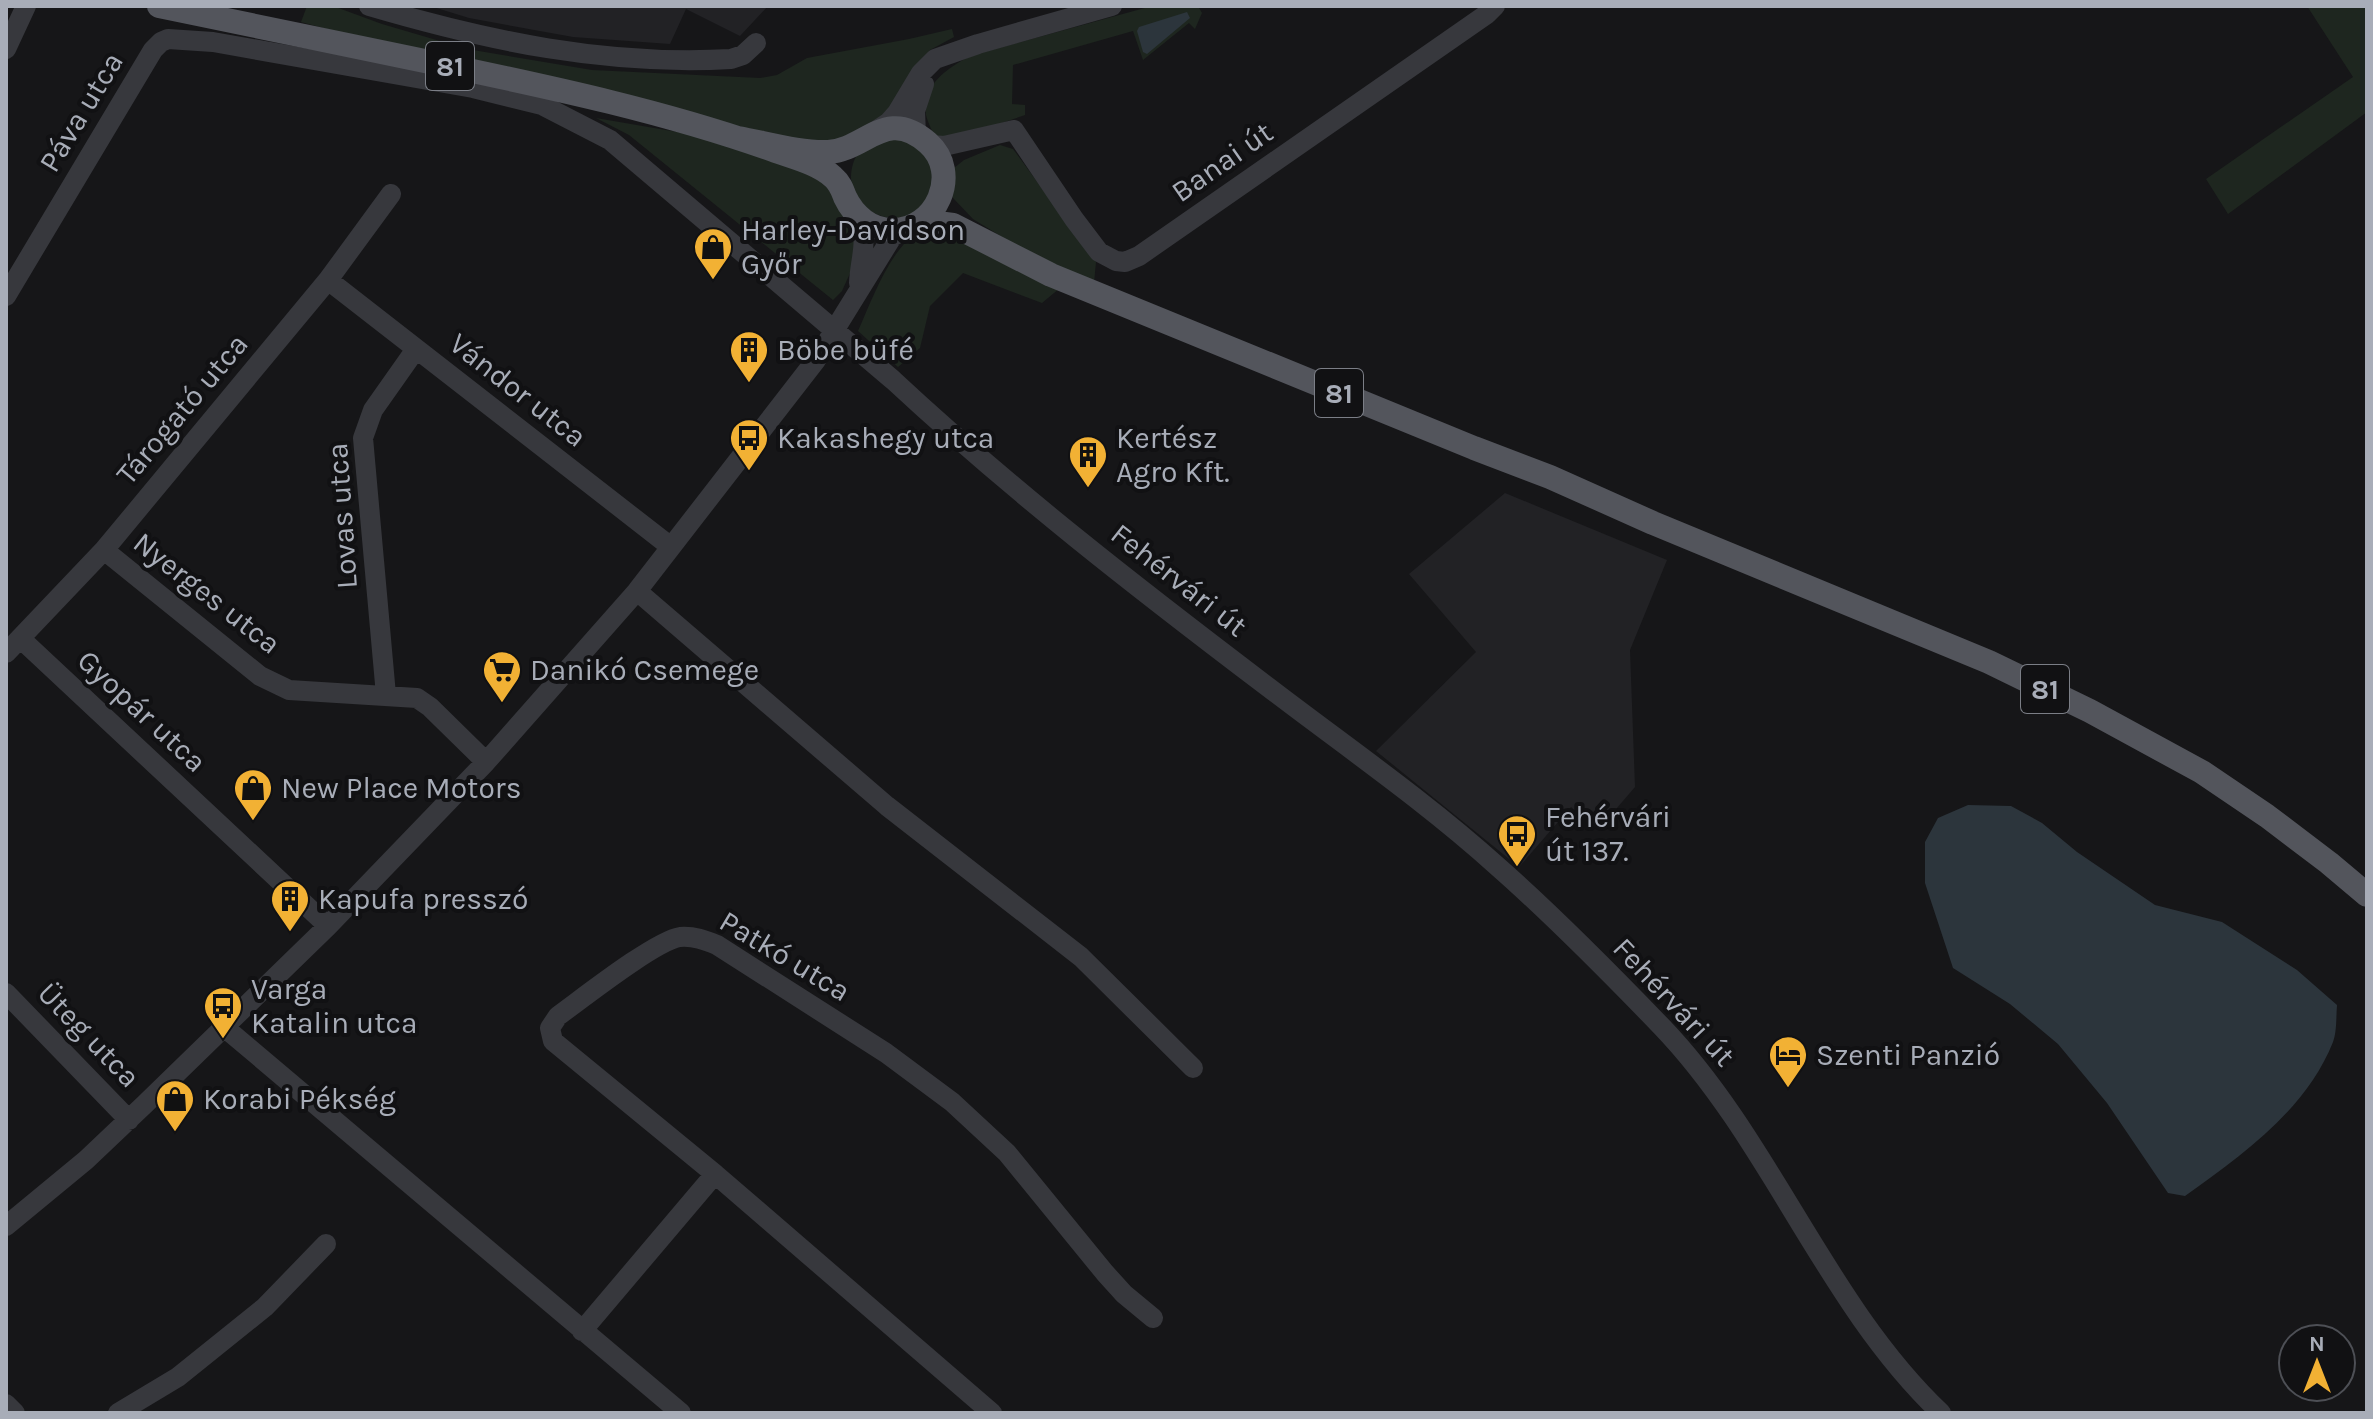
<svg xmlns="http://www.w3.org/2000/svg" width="2373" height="1419" font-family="Karla,sans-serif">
  <rect width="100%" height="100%" fill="#161618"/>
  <path fill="#222225" d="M 430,6 L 768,6 L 740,36 L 686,9 L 670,44 L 573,37 L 469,18 Z
    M 1505,493 L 1667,560 L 1630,650 L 1635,787 L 1598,830 L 1571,807 L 1519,867 L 1376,751 L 1476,652 L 1409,574 Z"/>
  <path fill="#1e261f" d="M 307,6 L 333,6 L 382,24 L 467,49 L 592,70 L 760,78 L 777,75 L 807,58 L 909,39 L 952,29 L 954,37 L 930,50 L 911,74 L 896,105 L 879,119 L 836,144 L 815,144 L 408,51 L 301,22 Z
    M 1152,6 L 1198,6 L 1202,13 L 1195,29 L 1189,23 L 1143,60 L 1133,31 L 1013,65 L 1012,104 L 1025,105 L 1025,115 L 961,137 L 935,139 C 933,132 928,123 926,115 C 921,84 950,66 973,55 Z
    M 2307,6 L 2367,6 L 2367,112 L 2228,214 L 2206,179 L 2353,77 Z
    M 596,118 L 689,134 L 757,153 L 828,182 L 853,223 L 855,262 L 842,291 L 833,300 L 629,135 Z
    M 897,137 C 904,140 915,142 920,147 C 926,153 932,167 933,175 C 936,219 878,235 857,195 C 853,189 851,185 851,177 C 851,169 854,155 862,149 C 870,143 887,140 897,137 Z
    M 1000,145 L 1013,149 L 1096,262 L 1094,283 L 1046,264 L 973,219 L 953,198 L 949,181 L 954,168 L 964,160 Z
    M 939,229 L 1066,283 L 1042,303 L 963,273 L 930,306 L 920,348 L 898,367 L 858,331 C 870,304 884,266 904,244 C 913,234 926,231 939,229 Z"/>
  <path fill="#2c353c" d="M 1187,12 L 1190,18 L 1147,54 L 1143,52 L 1137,31 L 1139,27 Z
    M 1968,805 L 2011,806 L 2042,823 L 2077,852 L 2155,905 L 2222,922 L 2297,970 L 2337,1005 C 2336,1017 2337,1031 2333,1042 C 2306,1110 2242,1155 2185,1196 L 2168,1193 L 2107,1103 L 2058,1044 L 2010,1004 L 1953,968 L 1925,883 L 1925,842 L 1938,818 Z"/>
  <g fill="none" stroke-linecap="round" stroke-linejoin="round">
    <path stroke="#37383d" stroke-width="20" d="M 369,6 C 488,41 606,66 731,59 L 743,55 L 756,43
      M 6,49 L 26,6
      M 1014,130 L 1074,219 L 1099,252 L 1116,261 L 1125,262 L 1139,256 L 1487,14 L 1495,6
      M 874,132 L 889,122 L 897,113 L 921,73 L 935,59 L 978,44 L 1112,6
      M 916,134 L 915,111 L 924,84
      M 931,145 L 944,146 L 1014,130
      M 853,210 C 872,235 860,255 859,283
      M 328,280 L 671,547
      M 6,296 L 153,50 L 161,42 L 168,39 L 213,42 L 473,88 L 542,105 L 610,140 L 893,380 C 1011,490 1140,590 1268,687 C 1345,746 1425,801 1497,866 C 1555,917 1609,972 1662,1027 C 1772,1142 1826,1304 1941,1413
      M 104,550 L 260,676 L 289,690 L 417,698 L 430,707 L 486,762
      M 637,591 L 887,806 L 1081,957 L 1193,1068
      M 20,638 L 328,926
      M 6,653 L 104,550 L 328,280 L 391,194
      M 386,695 L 363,438 L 373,410 L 416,349
      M 6,993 L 129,1120
      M 224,1027 L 681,1413
      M 6,1226 L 86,1160 L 144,1105 L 328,926 L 486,762 L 637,591 L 816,360 L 892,237 L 907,228
      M 582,1331 L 715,1174
      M 6,1404 L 15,1413
      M 118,1413 L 178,1377 L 265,1307 L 326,1244
      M 992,1413 L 715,1174 L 553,1041 L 550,1028 L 558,1016 C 583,998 655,941 680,937 C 694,936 705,940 717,945 L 886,1053 L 952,1102 L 1007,1153 L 1105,1273 L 1124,1294 L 1153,1318"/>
    <path stroke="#53555c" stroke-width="24" d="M 159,6 C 254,26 349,45 444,65 C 554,88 666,112 773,150 C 792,157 818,163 833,177 C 840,183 842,189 845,197 C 854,216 871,230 892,230 C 936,231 962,173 928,143 C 886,106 866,150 828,152 C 800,153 766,143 738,138
      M 922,221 L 953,225 L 1051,275 L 1474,448 L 1550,477 L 1653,523 L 1989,662 L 2090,711 L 2202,772 L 2267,816 L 2329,863 L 2367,895"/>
  </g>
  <defs>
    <symbol id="shop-pin" viewBox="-11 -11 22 30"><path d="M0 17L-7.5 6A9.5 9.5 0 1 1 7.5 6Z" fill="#f2b134" stroke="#111113"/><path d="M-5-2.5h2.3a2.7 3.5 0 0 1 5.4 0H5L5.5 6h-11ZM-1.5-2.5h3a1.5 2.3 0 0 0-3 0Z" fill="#111"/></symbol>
    <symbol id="building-pin" viewBox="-11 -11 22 30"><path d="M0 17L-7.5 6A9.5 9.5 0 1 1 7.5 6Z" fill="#f2b134" stroke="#111113"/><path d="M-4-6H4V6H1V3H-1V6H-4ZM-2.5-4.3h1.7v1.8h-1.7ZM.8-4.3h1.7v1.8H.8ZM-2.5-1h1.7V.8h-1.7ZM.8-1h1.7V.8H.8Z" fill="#111"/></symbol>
    <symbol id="bus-pin" viewBox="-11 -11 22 30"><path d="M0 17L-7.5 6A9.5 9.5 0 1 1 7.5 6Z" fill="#f2b134" stroke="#111113"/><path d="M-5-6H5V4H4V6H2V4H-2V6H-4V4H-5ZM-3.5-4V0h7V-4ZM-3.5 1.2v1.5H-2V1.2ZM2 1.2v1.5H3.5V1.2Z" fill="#111"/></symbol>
    <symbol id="supermarket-pin" viewBox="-11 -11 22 30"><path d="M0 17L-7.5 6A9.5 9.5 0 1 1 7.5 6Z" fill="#f2b134" stroke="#111113"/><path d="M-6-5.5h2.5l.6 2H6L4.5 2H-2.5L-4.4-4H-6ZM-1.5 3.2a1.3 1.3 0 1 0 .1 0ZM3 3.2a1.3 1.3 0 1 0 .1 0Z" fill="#111"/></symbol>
    <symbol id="hotel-pin" viewBox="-11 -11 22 30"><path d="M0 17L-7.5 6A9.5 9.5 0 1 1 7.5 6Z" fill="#f2b134" stroke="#111113"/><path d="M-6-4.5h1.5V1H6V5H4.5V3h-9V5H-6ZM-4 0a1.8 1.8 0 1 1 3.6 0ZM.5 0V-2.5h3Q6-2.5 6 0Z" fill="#111"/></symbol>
  </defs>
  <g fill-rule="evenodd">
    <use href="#shop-pin" x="691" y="225" width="44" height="60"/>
    <use href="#building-pin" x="727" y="328" width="44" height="60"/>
    <use href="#bus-pin" x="727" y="416" width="44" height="60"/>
    <use href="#building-pin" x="1066" y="433" width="44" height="60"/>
    <use href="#supermarket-pin" x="480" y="648" width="44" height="60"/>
    <use href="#shop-pin" x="231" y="766" width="44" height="60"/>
    <use href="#bus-pin" x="1495" y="812" width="44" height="60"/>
    <use href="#building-pin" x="268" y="877" width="44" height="60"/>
    <use href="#bus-pin" x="201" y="984" width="44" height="60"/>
    <use href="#hotel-pin" x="1766" y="1033" width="44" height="60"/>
    <use href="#shop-pin" x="153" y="1077" width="44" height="60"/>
  </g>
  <g text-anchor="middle" stroke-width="8" stroke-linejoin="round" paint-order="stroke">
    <g fill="#111113" stroke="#7b7e86" stroke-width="2">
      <rect x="426" y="42" width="48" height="48" rx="6"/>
      <rect x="1315" y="369" width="48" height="48" rx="6"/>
      <rect x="2021" y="665" width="48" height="48" rx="6"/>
    </g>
    <g font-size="28" font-weight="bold" fill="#a8adb8">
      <text x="450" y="76">81</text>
      <text x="1339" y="403">81</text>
      <text x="2045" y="699">81</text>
    </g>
    <g font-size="30" fill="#a8adb8" stroke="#111113">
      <text transform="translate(81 112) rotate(-59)" y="10">Páva utca</text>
      <text transform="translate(1222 162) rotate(-35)" y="10">Banai út</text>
      <text transform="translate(518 390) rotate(38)" y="10">Vándor utca</text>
      <text transform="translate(182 409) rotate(-50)" y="10">Tárogató utca</text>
      <text transform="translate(342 516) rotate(-94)" y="10">Lovas utca</text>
      <text transform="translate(1179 580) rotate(38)" y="10">Fehérvári út</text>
      <text transform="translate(207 593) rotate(38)" y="10">Nyerges utca</text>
      <text transform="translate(142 711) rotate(43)" y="10">Gyopár utca</text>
      <text transform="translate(785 956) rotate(31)" y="10">Patkó utca</text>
      <text transform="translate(1674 1002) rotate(47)" y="10">Fehérvári út</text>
      <text transform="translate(89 1035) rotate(46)" y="10">Üteg utca</text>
    </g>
    <g font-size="30" fill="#a8adb8" stroke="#111113" text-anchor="start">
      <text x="741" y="240">Harley-Davidson<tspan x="741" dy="34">Győr</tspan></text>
      <text x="777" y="360">Böbe büfé</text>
      <text x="777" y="448">Kakashegy utca</text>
      <text x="1116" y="448">Kertész<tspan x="1116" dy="34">Agro Kft.</tspan></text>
      <text x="530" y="680">Danikó Csemege</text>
      <text x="281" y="798">New Place Motors</text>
      <text x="1545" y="827">Fehérvári<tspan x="1545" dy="34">út 137.</tspan></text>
      <text x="318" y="909">Kapufa presszó</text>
      <text x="251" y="999">Varga<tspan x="251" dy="34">Katalin utca</tspan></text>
      <text x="1816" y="1065">Szenti Panzió</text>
      <text x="203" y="1109">Korabi Pékség</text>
    </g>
  </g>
  <rect width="2373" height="1419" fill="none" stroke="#a8adb8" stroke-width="16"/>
  <g transform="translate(2317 1363)"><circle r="38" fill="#111113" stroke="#4d4f55" stroke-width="2"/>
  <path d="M0-6L14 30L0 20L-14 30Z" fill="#f2b134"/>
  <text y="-12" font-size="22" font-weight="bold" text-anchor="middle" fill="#a8adb8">N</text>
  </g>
</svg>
